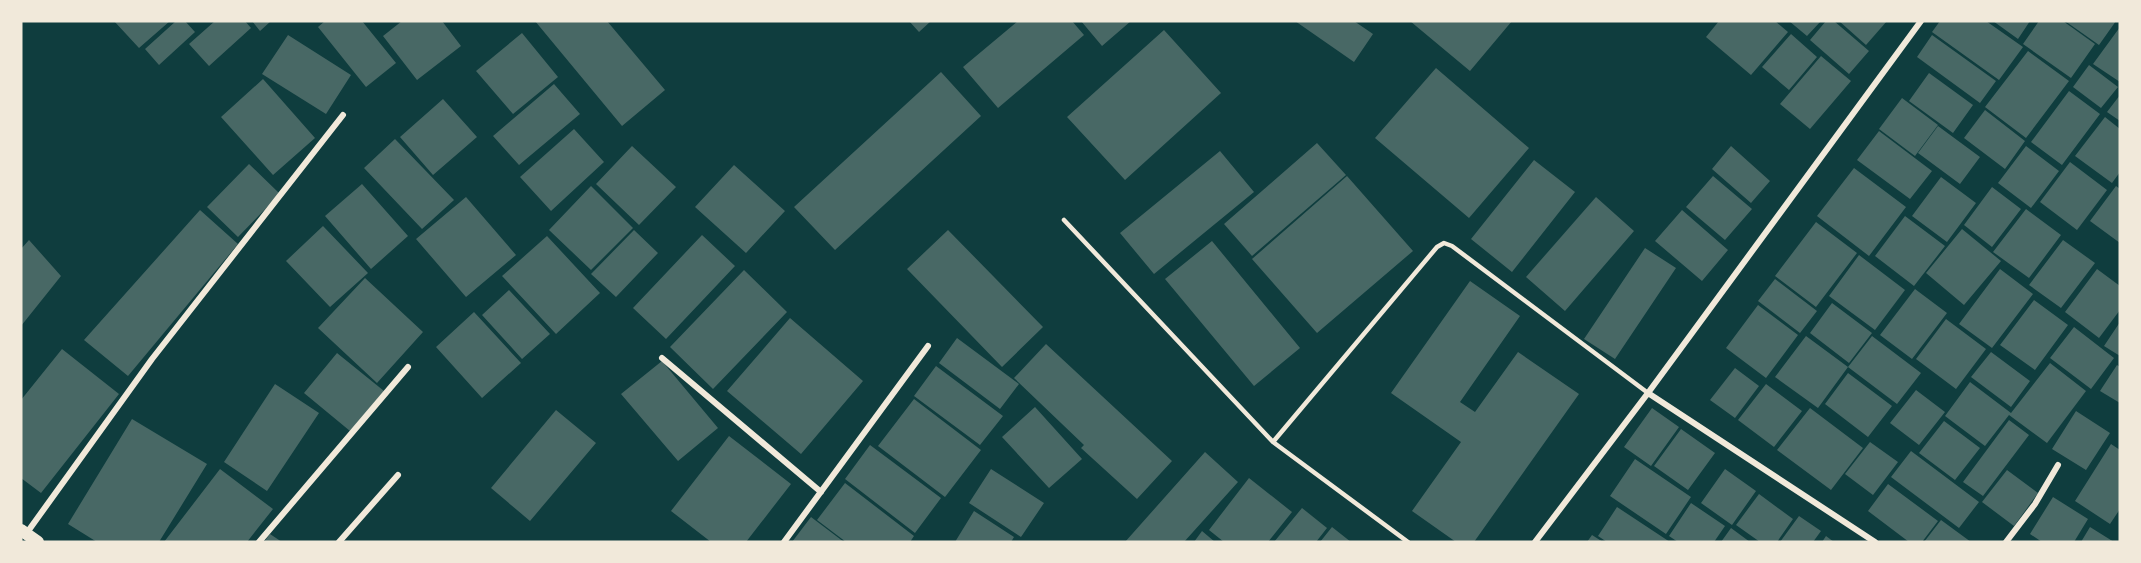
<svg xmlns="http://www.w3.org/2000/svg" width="2141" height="563" font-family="'Source Sans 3',sans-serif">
  <rect width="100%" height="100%" fill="#0f3d3e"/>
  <path fill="#486865" d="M 114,21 L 170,21 L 139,48 Z
    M 176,21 L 185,21 L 195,32 L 159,65 L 145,49 Z
    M 215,21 L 245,21 L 251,28 L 209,66 L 189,44 Z
    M 252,21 L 271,21 L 260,31 Z
    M 325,21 L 362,21 L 396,63 L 366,87 L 318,27 Z
    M 402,21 L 442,21 L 461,46 L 417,80 L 383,36 Z
    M 535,21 L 607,21 L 665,90 L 622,126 Z
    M 909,21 L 931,21 L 919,32 Z
    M 1018,21 L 1072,21 L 1084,35 L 998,108 L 963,67 Z
    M 1081,21 L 1131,21 L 1102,46 Z
    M 1295,21 L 1354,21 L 1373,34 L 1354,62 Z
    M 1410,21 L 1512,21 L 1470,71 Z
    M 1719,21 L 1775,21 L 1788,32 L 1751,75 L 1706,37 Z
    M 1789,21 L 1821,21 L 1807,36 Z
    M 1826,21 L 1834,21 L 1869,51 L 1849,74 L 1810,40 Z
    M 1839,21 L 1887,21 L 1866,45 Z
    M 1940,21 L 1986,21 L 2023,47 L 1999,80 L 1932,32 Z
    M 1993,21 L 2030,21 L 2018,39 Z
    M 2039,21 L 2063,21 L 2095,44 L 2071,78 L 2023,44 Z
    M 2065,21 L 2116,21 L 2099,45 Z
    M 2120,27 L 2120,82 L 2093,64 Z
    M 1164,30 L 1221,93 L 1125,180 L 1067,117 Z
    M 522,33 L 558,77 L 513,114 L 476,71 Z
    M 1791,34 L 1817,57 L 1789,90 L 1762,67 Z
    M 288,35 L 351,75 L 326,114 L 262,74 Z
    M 1932,35 L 1996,81 L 1980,103 L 1917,57 Z
    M 2028,51 L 2069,81 L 2026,138 L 1985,107 Z
    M 1821,56 L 1851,81 L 1810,129 L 1780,104 Z
    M 2089,65 L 2118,87 L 2101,108 L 2073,87 Z
    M 1436,68 L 1529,148 L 1469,218 L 1375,138 Z
    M 941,72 L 981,116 L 835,250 L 794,207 Z
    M 1929,73 L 1973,105 L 1953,133 L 1909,101 Z
    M 263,79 L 315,138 L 273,175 L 221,117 Z
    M 554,84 L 580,114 L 519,165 L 493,136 Z
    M 2069,91 L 2100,114 L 2062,165 L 2031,142 Z
    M 2120,95 L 2120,121 L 2107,112 Z
    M 1902,98 L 1938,125 L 1915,156 L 1879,129 Z
    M 443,99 L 477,137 L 433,175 L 400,137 Z
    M 1985,110 L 2025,141 L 2005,169 L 1964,138 Z
    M 2105,117 L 2120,129 L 2120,172 L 2112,183 L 2075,156 Z
    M 1938,126 L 1980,157 L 1960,184 L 1918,153 Z
    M 574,129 L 604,162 L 551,211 L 520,177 Z
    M 1879,131 L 1932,171 L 1910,199 L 1857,160 Z
    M 395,139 L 454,200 L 422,229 L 364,168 Z
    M 1317,143 L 1346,175 L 1252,256 L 1224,224 Z
    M 632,146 L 676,187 L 639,225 L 596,184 Z
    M 1731,146 L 1770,181 L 1751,203 L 1712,169 Z
    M 2026,146 L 2059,171 L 2031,208 L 1998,183 Z
    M 1220,151 L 1254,192 L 1154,274 L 1120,233 Z
    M 1534,160 L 1575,192 L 1512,272 L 1471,239 Z
    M 2070,162 L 2107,190 L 2077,230 L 2040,202 Z
    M 249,164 L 280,194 L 238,237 L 207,207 Z
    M 734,165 L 785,211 L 746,253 L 695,207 Z
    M 1854,168 L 1906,207 L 1869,256 L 1817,216 Z
    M 1347,176 L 1413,251 L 1317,333 L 1252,259 Z
    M 1713,176 L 1752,209 L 1725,240 L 1686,207 Z
    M 1941,177 L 1976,203 L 1947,242 L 1912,216 Z
    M 362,184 L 408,236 L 371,269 L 325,216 Z
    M 591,186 L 633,228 L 591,270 L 549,230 Z
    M 2116,186 L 2120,189 L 2120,243 L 2090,221 Z
    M 1992,187 L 2021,209 L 1992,247 L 1964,225 Z
    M 466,197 L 516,255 L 466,297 L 416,239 Z
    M 1596,197 L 1634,231 L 1565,311 L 1526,277 Z
    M 2026,209 L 2061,235 L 2029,278 L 1993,252 Z
    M 200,210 L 238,244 L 128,376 L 84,340 Z
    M 1682,210 L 1728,250 L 1702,281 L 1655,241 Z
    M 1905,216 L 1945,246 L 1914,286 L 1875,256 Z
    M 1816,222 L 1857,253 L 1816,307 L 1775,276 Z
    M 323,226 L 368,273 L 330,307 L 286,261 Z
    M 1962,229 L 2001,261 L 1964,305 L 1926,273 Z
    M 634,230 L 658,253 L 616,297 L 591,274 Z
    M 948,230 L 1043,327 L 1002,367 L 907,269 Z
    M 702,235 L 735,266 L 666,339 L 633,308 Z
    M 547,236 L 600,293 L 556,334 L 502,276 Z
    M 29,240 L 61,276 L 21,326 L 21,249 Z
    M 2063,240 L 2095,263 L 2061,308 L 2029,285 Z
    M 1212,241 L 1300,348 L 1254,386 L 1165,279 Z
    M 1645,248 L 1676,268 L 1615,359 L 1584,339 Z
    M 1859,255 L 1905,290 L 1875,330 L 1829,296 Z
    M 2000,269 L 2033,294 L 1992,348 L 1959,324 Z
    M 2097,269 L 2120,286 L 2120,310 L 2099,338 L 2065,312 Z
    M 744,270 L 787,312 L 713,389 L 670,347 Z
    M 365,278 L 423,332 L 377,383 L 318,328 Z
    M 1775,279 L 1817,311 L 1800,333 L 1758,301 Z
    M 1470,281 L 1520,316 L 1460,402 L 1475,412 L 1518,352 L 1579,394 L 1474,542 L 1456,542 L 1412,511 L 1461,442 L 1391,393 Z
    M 1915,289 L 1947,313 L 1912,359 L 1880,335 Z
    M 509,290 L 550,334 L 522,359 L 482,315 Z
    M 2034,300 L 2068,325 L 2035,370 L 2000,345 Z
    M 1832,303 L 1872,333 L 1849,363 L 1810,333 Z
    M 1758,305 L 1798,335 L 1766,378 L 1726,348 Z
    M 474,312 L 521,363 L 482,398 L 436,347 Z
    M 790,318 L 863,381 L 801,454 L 727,391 Z
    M 1946,319 L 1986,349 L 1956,389 L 1916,359 Z
    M 2120,322 L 2120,356 L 2104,346 Z
    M 2074,327 L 2114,358 L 2091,389 L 2050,358 Z
    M 1806,336 L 1848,367 L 1818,408 L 1775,377 Z
    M 1872,336 L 1921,373 L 1897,404 L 1848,367 Z
    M 957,338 L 1019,384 L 1000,409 L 939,363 Z
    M 1046,344 L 1172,461 L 1137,499 L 1081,448 L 1084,445 L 1014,378 Z
    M 62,349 L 119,394 L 41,493 L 21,478 L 21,400 Z
    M 1991,352 L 2030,381 L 2011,407 L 1971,377 Z
    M 337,353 L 384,391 L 350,431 L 304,393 Z
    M 662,361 L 718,428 L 678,461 L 621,394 Z
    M 2050,363 L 2086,391 L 2047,443 L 2009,415 L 1985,446 L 1945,416 L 1970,382 L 2011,413 Z
    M 2117,365 L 2120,367 L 2120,403 L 2100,391 Z
    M 936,366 L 1003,416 L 980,445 L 914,396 Z
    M 1735,368 L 1759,386 L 1735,418 L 1710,400 Z
    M 1848,373 L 1892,406 L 1868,437 L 1825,404 Z
    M 275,384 L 319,413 L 267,491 L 224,462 Z
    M 1766,384 L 1802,411 L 1774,447 L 1738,420 Z
    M 1916,390 L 1945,412 L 1919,445 L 1890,423 Z
    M 914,399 L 981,450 L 945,497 L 878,446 Z
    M 1035,407 L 1082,459 L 1049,488 L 1002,437 Z
    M 1652,408 L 1679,427 L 1651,466 L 1624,447 Z
    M 1810,408 L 1863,448 L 1831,490 L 1777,450 Z
    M 556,410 L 596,443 L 530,521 L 491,488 Z
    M 2076,411 L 2110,433 L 2086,470 L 2052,449 Z
    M 132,419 L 207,464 L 159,542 L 97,542 L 68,524 Z
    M 2009,420 L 2029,435 L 1983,496 L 1963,482 Z
    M 1944,421 L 1980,448 L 1955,480 L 1919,453 Z
    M 1681,429 L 1715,453 L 1688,490 L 1654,466 Z
    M 729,436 L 791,484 L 746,542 L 711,542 L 671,511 Z
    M 1870,442 L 1898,462 L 1873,495 L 1845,474 Z
    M 2111,444 L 2120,450 L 2120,509 L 2110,524 L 2075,501 Z
    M 870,445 L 941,498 L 915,533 L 845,479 Z
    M 1911,451 L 1979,502 L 1959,528 L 1891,477 Z
    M 1205,452 L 1238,482 L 1184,542 L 1125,542 Z
    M 1635,459 L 1691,497 L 1666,534 L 1610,496 Z
    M 220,469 L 273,509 L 247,542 L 164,542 Z
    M 991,469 L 1044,503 L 1021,537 L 969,503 Z
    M 1725,469 L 1756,491 L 1732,525 L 1701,503 Z
    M 2007,470 L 2038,493 L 2014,526 L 1982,502 Z
    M 1249,478 L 1292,512 L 1268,542 L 1224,542 L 1209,530 Z
    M 845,483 L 914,536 L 910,542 L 846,542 L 817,520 Z
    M 1888,484 L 1938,521 L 1922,542 L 1909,542 L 1868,511 Z
    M 1759,494 L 1793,519 L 1777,542 L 1760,542 L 1736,525 Z
    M 2053,497 L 2088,519 L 2074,542 L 2042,542 L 2030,534 Z
    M 1691,503 L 1725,526 L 1714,542 L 1678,542 L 1669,536 Z
    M 1617,507 L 1670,542 L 1607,542 L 1598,536 Z
    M 1302,508 L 1327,528 L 1316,542 L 1274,542 Z
    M 974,511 L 1014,537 L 1011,542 L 955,542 Z
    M 1799,516 L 1821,531 L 1813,542 L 1780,542 Z
    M 811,517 L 844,542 L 792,542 Z
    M 1941,520 L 1971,542 L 1924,542 Z
    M 1332,527 L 1351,542 L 1320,542 Z
    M 2090,527 L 2114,542 L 2081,542 Z
    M 1731,528 L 1750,542 L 1721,542 Z
    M 1202,531 L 1215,542 L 1194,542 Z
    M 270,534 L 282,542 L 264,542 Z
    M 1592,535 L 1603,542 L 1587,542 Z
    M 1826,536 L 1834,542 L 1822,542 Z"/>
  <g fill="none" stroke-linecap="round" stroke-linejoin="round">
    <path stroke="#f1e9da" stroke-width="4.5" d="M 1064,220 L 1273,442 L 1408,542
      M 1273,442 L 1437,247 L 1444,243 L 1452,246 L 1648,393"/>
    <path stroke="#f1e9da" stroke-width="6" d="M 662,358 L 821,492
      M 1648,393 L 1875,542
      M 26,534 L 152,359 L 343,115
      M 259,542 L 408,367
      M 339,542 L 398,475
      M 784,542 L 928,346
      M 1535,542 L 1648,393 L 1921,21
      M 2006,542 L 2035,504 L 2058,465"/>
    <path stroke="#f1e9da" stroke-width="12" d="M 21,530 L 38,542"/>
  </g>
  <rect width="2141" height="563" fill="none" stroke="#f1e9da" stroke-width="45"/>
</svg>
